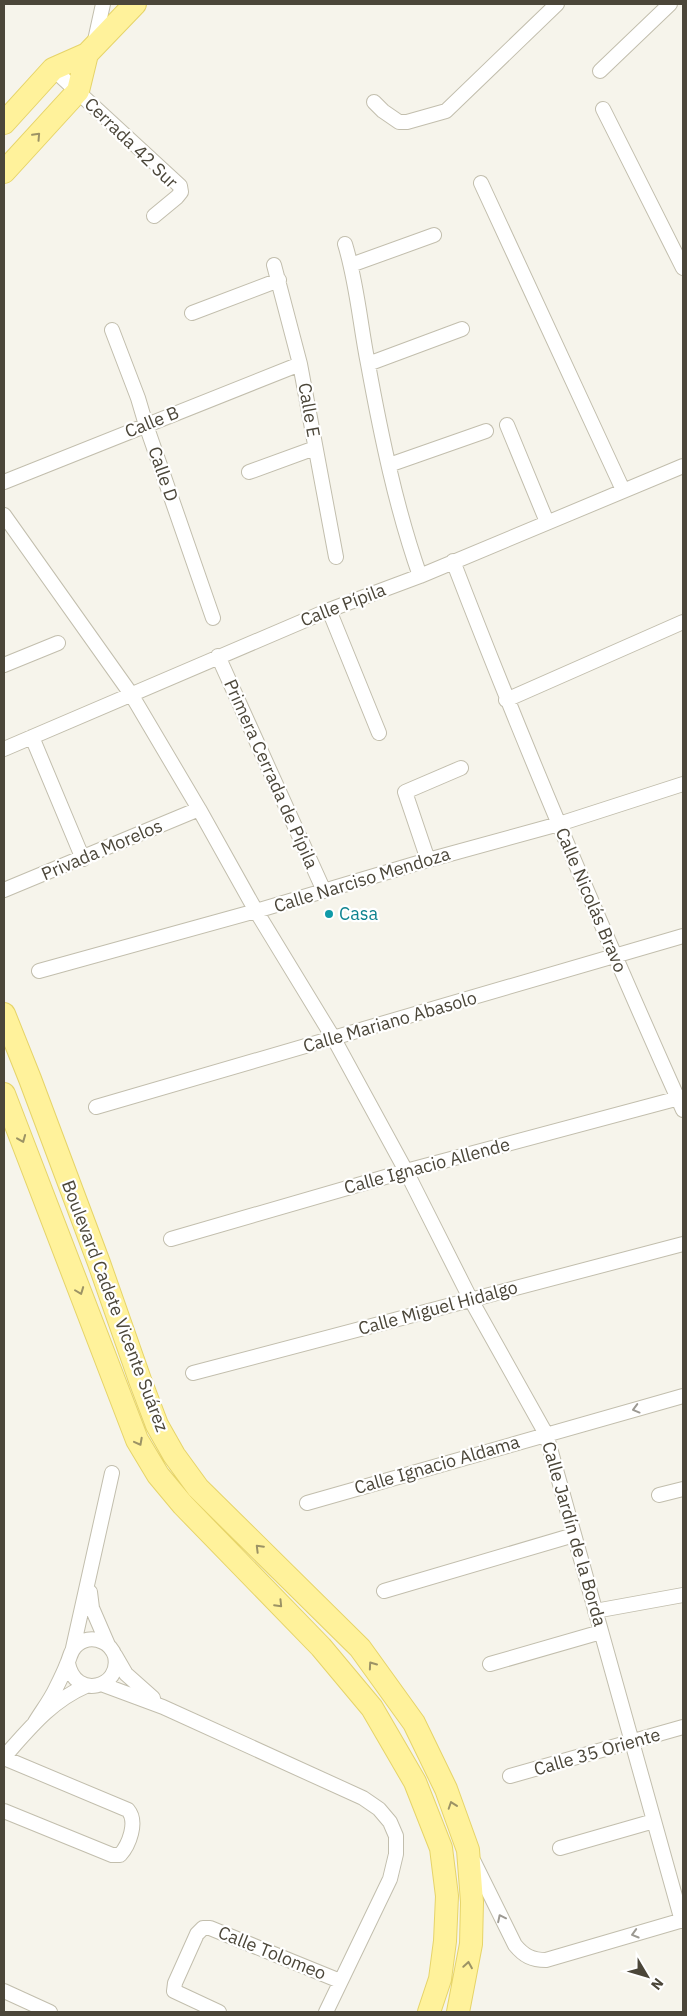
<svg xmlns="http://www.w3.org/2000/svg" width="687" height="2016" font-family="'IBM Plex Sans',sans-serif">
  <rect width="100%" height="100%" fill="#f6f4eb"/>
  <g fill="none" stroke-linecap="round" stroke-linejoin="round">
    <defs>
      <path id="street" d="M 94,45 L 103,4
        M 53,69 L 180,186 L 181,192 L 177,197 L 154,216
        M 600,71 L 670,4
        M 374,102 L 383,111 L 399,122 L 407,122 L 446,111 L 557,4
        M 603,109 L 683,268
        M 481,183 L 623,490
        M 345,244 C 357,283 360,324 368,364 C 381,435 396,508 420,576
        M 274,265 L 300,364 L 336,557
        M 351,265 L 434,235
        M 192,313 L 279,280
        M 112,330 L 138,398 L 146,425 L 213,618
        M 368,364 L 462,329
        M 507,425 L 547,522
        M 389,465 L 486,431
        M 249,472 L 315,448
        M 4,482 L 300,364
        M 4,515 L 131,694 L 199,809 L 256,911 L 334,1039 L 406,1171 L 471,1300 L 546,1434 L 682,1921
        M 453,561 C 524,746 602,929 683,1110
        M 329,610 L 379,733
        M 218,656 L 324,891
        M 4,665 L 58,643
        M 506,700 L 683,622
        M 32,737 L 83,859
        M 4,749 L 329,610 L 420,576 L 683,466
        M 428,860 L 405,792 L 461,768
        M 4,890 L 199,809
        M 39,971 L 256,911 L 428,860 L 559,824 L 683,784
        M 96,1107 L 683,936
        M 171,1239 L 406,1171 L 683,1097
        M 193,1373 L 683,1244
        M 659,1495 L 683,1489
        M 307,1503 L 683,1396
        M 384,1591 L 574,1535
        M 90,1592 L 92,1608 L 108,1645
        M 595,1611 L 683,1595
        M 73,1648 L 112,1473
        M 115,1655 L 126,1674 L 153,1698
        M 490,1664 L 601,1632
        M 101,1684 L 163,1707 L 363,1798 L 379,1809 L 390,1822 L 396,1836 L 396,1854 L 390,1879 L 326,2012
        M 34,1724 C 41,1712 50,1701 56,1688 C 60,1680 64,1672 67,1664 C 70,1658 70,1652 75,1647 C 82,1639 93,1637 103,1642 C 108,1644 113,1650 115,1656 C 122,1688 75,1700 68,1663
        M 4,1757 C 29,1729 51,1701 86,1686
        M 4,1758 L 128,1810 C 138,1822 129,1845 120,1855 L 112,1855 L 4,1811
        M 510,1776 L 683,1727
        M 560,1848 L 654,1821
        M 474,1862 L 515,1945 C 524,1956 532,1960 546,1960 L 683,1920
        M 4,1991 L 50,2012
        M 219,2012 L 174,1991 L 175,1983 L 197,1934 L 203,1928 L 210,1928 L 340,1981"/>
      <path id="primary" d="M 4,123 L 53,69 L 87,54 L 135,4
        M 4,172 L 78,91 L 87,54
        M 4,1014 L 30,1079 L 99,1263 L 140,1380 L 157,1425 L 174,1455 L 198,1488 L 360,1648 L 414,1723 L 446,1789 L 468,1850 L 472,1902 L 471,1944 L 458,2012
        M 4,1094 L 137,1440 L 158,1475 L 183,1505 L 321,1647 L 372,1708 L 415,1782 L 441,1848 L 447,1896 L 445,1941 L 440,1979 L 429,2012"/>
    </defs>
    <use href="#street" stroke="#c2bead" stroke-width="16"/>
    <use href="#primary" stroke="#e6d469" stroke-width="24"/>
    <use href="#street" stroke="#fff" stroke-width="14"/>
    <use href="#primary" stroke="#fff29b" stroke-width="22"/>
  </g>
  <defs><path id="oneway-chevron" d="M-2-3.5L2.5 0L-2 3.5" fill="none" stroke-width="1.6" stroke-linecap="round" stroke-linejoin="round" transform="scale(1.25)"/></defs>
  <g stroke="#9c9365">
    <use href="#oneway-chevron" transform="translate(37 136) rotate(-47)"/>
    <use href="#oneway-chevron" transform="translate(22 1139) rotate(68)"/>
    <use href="#oneway-chevron" transform="translate(80 1291) rotate(69)"/>
    <use href="#oneway-chevron" transform="translate(139 1442) rotate(62)"/>
    <use href="#oneway-chevron" transform="translate(259 1548) rotate(-135)"/>
    <use href="#oneway-chevron" transform="translate(279 1604) rotate(46)"/>
    <use href="#oneway-chevron" transform="translate(372 1665) rotate(-125)"/>
    <use href="#oneway-chevron" transform="translate(452 1805) rotate(-109)"/>
    <use href="#oneway-chevron" transform="translate(468 1965) rotate(-81)"/>
  </g>
  <g stroke="#9c9992">
    <use href="#oneway-chevron" transform="translate(636 1409) rotate(165)"/>
    <use href="#oneway-chevron" transform="translate(501 1918) rotate(-116)"/>
    <use href="#oneway-chevron" transform="translate(635 1934) rotate(164)"/>
  </g>
  <circle fill="#0f9aa8" stroke="#fff" stroke-width="2" cx="329" cy="914" r="5"/>
  <g text-anchor="middle" stroke-width="4.5" stroke-linejoin="round" paint-order="stroke">
    <g font-size="18" fill="#4b4639" stroke="#fff">
      <text transform="translate(131 143) rotate(44)" y="6">Cerrada 42 Sur</text>
      <text transform="translate(309 410) rotate(80)" y="6">Calle E</text>
      <text transform="translate(152 422) rotate(-22)" y="6">Calle B</text>
      <text transform="translate(163 474) rotate(71)" y="6">Calle D</text>
      <text transform="translate(343 605) rotate(-21)" y="6">Calle Pípila</text>
      <text transform="translate(271 774) rotate(66)" y="6">Primera Cerrada de Pípila</text>
      <text transform="translate(102 850) rotate(-23)" y="6">Privada Morelos</text>
      <text transform="translate(362 880) rotate(-17)" y="6">Calle Narciso Mendoza</text>
      <text transform="translate(591 900) rotate(67)" y="6">Calle Nicolás Bravo</text>
      <text transform="translate(390 1022) rotate(-16)" y="6">Calle Mariano Abasolo</text>
      <text transform="translate(427 1166) rotate(-15)" y="6">Calle Ignacio Allende</text>
      <text transform="translate(115 1306) rotate(69)" y="6">Boulevard Cadete Vicente Suárez</text>
      <text transform="translate(438 1308) rotate(-15)" y="6">Calle Miguel Hidalgo</text>
      <text transform="translate(437 1465) rotate(-16)" y="6">Calle Ignacio Aldama</text>
      <text transform="translate(574 1534) rotate(74)" y="6">Calle Jardín de la Borda</text>
      <text transform="translate(597 1752) rotate(-16)" y="6">Calle 35 Oriente</text>
      <text transform="translate(272 1953) rotate(22)" y="6">Calle Tolomeo</text>
    </g>
    <g font-size="18" fill="#0d838f" stroke="#fff" text-anchor="start">
      <text x="339" y="920">Casa</text>
    </g>
  </g>
  <rect width="687" height="2016" fill="none" stroke="#4b4639" stroke-width="10"/>
  <g transform="translate(647 1976) rotate(128)" stroke="#ffffff" stroke-width="4" paint-order="stroke">
  <path d="M0-4L9 19L0 12L-9 19Z" fill="#4b4639"/>
  <text y="-8" font-size="14" font-weight="bold" text-anchor="middle" fill="#4b4639">N</text>
  </g>
</svg>
